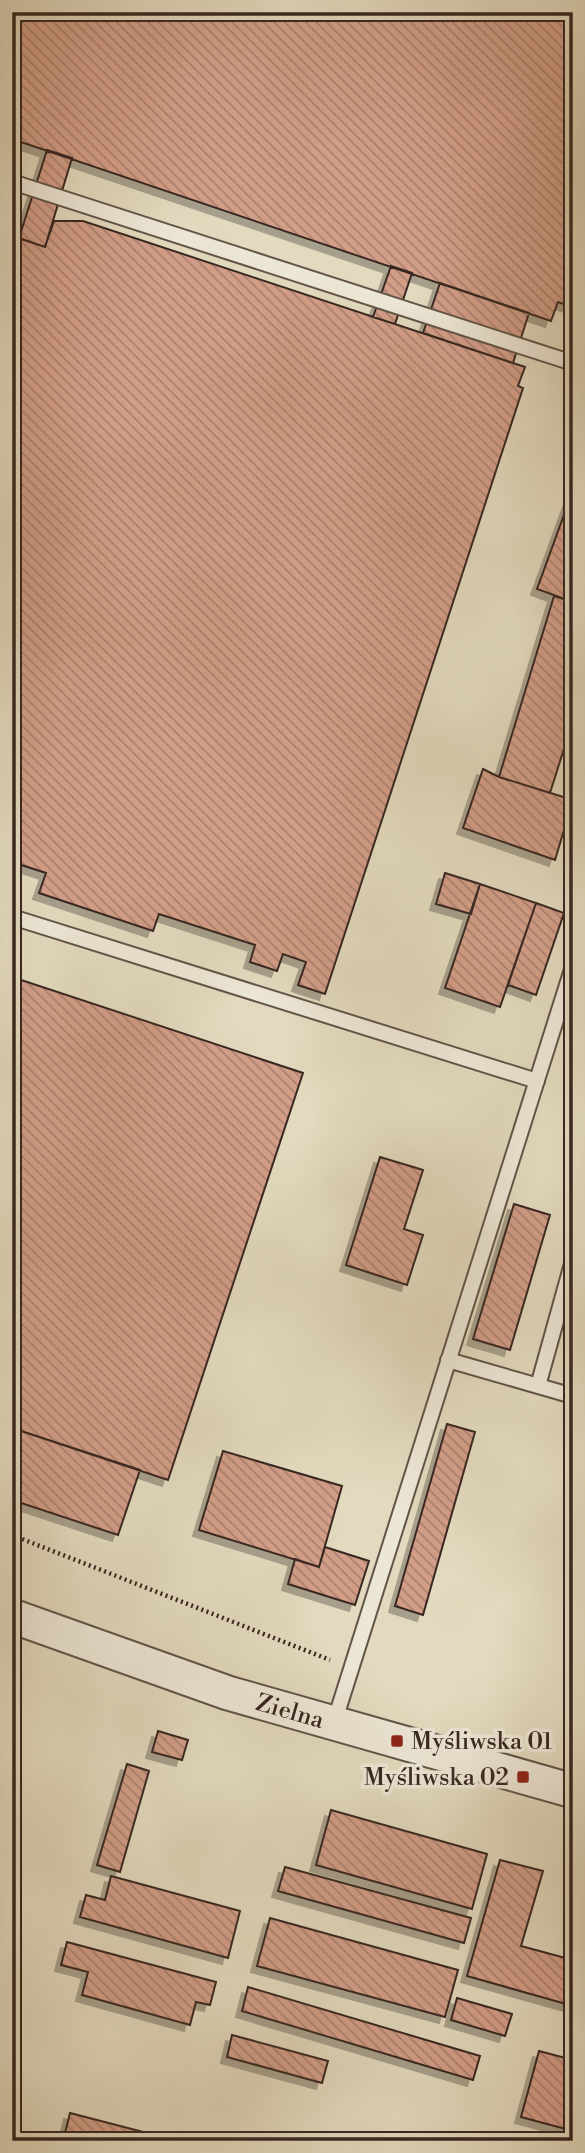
<svg xmlns="http://www.w3.org/2000/svg" width="585" height="2153" font-family="'Libre Bodoni',serif">
  <defs>
    <pattern id="building-back-hatch" width="6" height="6" patternUnits="userSpaceOnUse" patternTransform="scale(1.75)"><rect width="6" height="6" fill="#d39e88"/><path d="M-1 5l2 2M0 0l6 6M5-1l2 2" fill="none" stroke="#ac816f"/></pattern>
    <filter id="shadow"><feDropShadow dx="-6" dy="6" stdDeviation="0" flood-color="#0004"/></filter>
  </defs>
  <rect width="100%" height="100%" fill="#e2d9be"/>
  <filter id="stains"><feTurbulence type="fractalNoise" baseFrequency=".00286" numOctaves="4"/><feColorMatrix values="0 0 0 0 .2 0 0 0 0 .09 0 0 0 0 .02 0 0 0 .5 -.17"/></filter>
  <radialGradient id="worn" r=".72"><stop offset=".6" stop-color="#630" stop-opacity="0"/><stop offset="1" stop-color="#630" stop-opacity=".3"/></radialGradient>
  <path fill="url(#building-back-hatch)" stroke="#382721" stroke-width="2" filter="url(#shadow)" d="M 12,12 L 573,12 L 573,307 L 558,302 L 551,321 L 12,139 Z
    M 12,12 L 573,12 L 573,307 L 558,302 L 551,321 L 12,139 Z
    M 47,150 L 72,158 L 45,247 L 19,238 Z
    M 54,221 L 83,221 L 525,367 L 518,386 L 523,388 L 325,994 L 298,985 L 306,962 L 283,954 L 277,971 L 250,962 L 255,945 L 159,914 L 153,931 L 39,893 L 46,873 L 12,862 L 12,236 L 45,247 Z
    M 54,221 L 83,221 L 525,367 L 518,386 L 523,388 L 325,994 L 298,985 L 306,962 L 283,954 L 277,971 L 250,962 L 255,945 L 159,914 L 153,931 L 39,893 L 46,873 L 12,862 L 12,236 L 45,247 Z
    M 391,266 L 412,273 L 395,324 L 373,317 Z
    M 440,283 L 529,313 L 513,363 L 423,333 Z
    M 573,490 L 573,602 L 537,589 Z
    M 554,596 L 573,602 L 573,720 L 550,793 L 499,777 Z
    M 483,769 L 499,777 L 573,800 L 555,860 L 463,828 Z
    M 445,873 L 480,884 L 471,914 L 436,904 Z
    M 480,884 L 536,903 L 500,1007 L 445,988 Z
    M 536,903 L 564,913 L 536,995 L 508,985 Z
    M 12,977 L 303,1073 L 168,1480 L 12,1428 Z
    M 380,1157 L 423,1170 L 404,1229 L 423,1235 L 407,1285 L 346,1265 Z
    M 514,1204 L 550,1215 L 510,1350 L 473,1339 Z
    M 447,1424 L 475,1432 L 423,1615 L 395,1606 Z
    M 12,1428 L 140,1470 L 118,1535 L 12,1500 Z
    M 223,1451 L 342,1486 L 319,1567 L 199,1530 Z
    M 325,1547 L 369,1561 L 355,1605 L 288,1584 L 295,1559 L 319,1567 Z
    M 158,1731 L 188,1740 L 182,1760 L 152,1752 Z
    M 127,1764 L 149,1771 L 120,1872 L 97,1865 Z
    M 331,1810 L 487,1854 L 472,1909 L 316,1865 Z
    M 500,1860 L 543,1871 L 521,1946 L 573,1960 L 573,2006 L 467,1976 Z
    M 285,1867 L 471,1918 L 464,1943 L 278,1891 Z
    M 111,1876 L 240,1911 L 228,1958 L 80,1917 L 86,1895 L 105,1900 Z
    M 270,1918 L 458,1970 L 445,2017 L 257,1966 Z
    M 67,1942 L 216,1982 L 210,2005 L 196,2002 L 190,2025 L 82,1995 L 88,1972 L 61,1965 Z
    M 248,1987 L 480,2056 L 473,2080 L 242,2011 Z
    M 457,1998 L 512,2014 L 505,2036 L 451,2020 Z
    M 232,2035 L 328,2061 L 322,2083 L 227,2057 Z
    M 539,2051 L 573,2060 L 573,2131 L 521,2117 Z
    M 70,2113 L 151,2134 L 150,2141 L 63,2141 Z"/>
  <g fill="none" stroke-linecap="round" stroke-linejoin="round">
    <defs>
      <path id="service" d="M 12,182 L 573,363
        M 12,917 L 537,1081
        M 448,1360 L 573,1396
        M 538,1386 L 573,1260
        M 334,1723 L 573,966"/>
      <path id="tertiary" d="M 12,1616 L 228,1693 L 573,1791"/>
    </defs>
    <use href="#service" stroke="#625448" stroke-width="18"/>
    <use href="#tertiary" stroke="#625448" stroke-width="37"/>
    <path stroke="#382721" stroke-width="4.5" stroke-dasharray="2 3.5" stroke-linecap="butt" d="M 12,1535 L 330,1660"/>
    <use href="#service" stroke="#ece6d5" stroke-width="14"/>
    <use href="#tertiary" stroke="#ece6d5" stroke-width="33"/>
  </g>
  <g fill="#8f2418" stroke="#ece6d5" stroke-width="2.5">
    <rect x="390" y="1734" width="14" height="14" rx="3.5"/>
    <rect x="516" y="1770" width="14" height="14" rx="3.5"/>
  </g>
  <g text-anchor="middle" stroke-width="7" stroke-linejoin="round" paint-order="stroke">
    <g font-size="24" fill="#382721" stroke="#ece6d5">
      <text transform="translate(290 1711) rotate(16)" y="8">Zielna</text>
    </g>
    <g font-size="24" fill="#382721" stroke="#ece6d5" text-anchor="start">
      <text x="411" y="1749">Myśliwska 01</text>
      <text x="509" y="1785" text-anchor="end">Myśliwska 02</text>
    </g>
  </g>
  <rect width="585" height="2153" fill="none" stroke="#e2d9be" stroke-width="42"/>
  <rect x="14" y="14" width="557" height="2125" fill="none" stroke="#382721" stroke-width="3.5"/>
  <rect x="21" y="21" width="543" height="2111" fill="none" stroke="#382721" stroke-width="2"/>
  <rect width="100%" height="100%" filter="url(#stains)"/>
  <rect width="100%" height="100%" fill="url(#worn)"/>
</svg>
